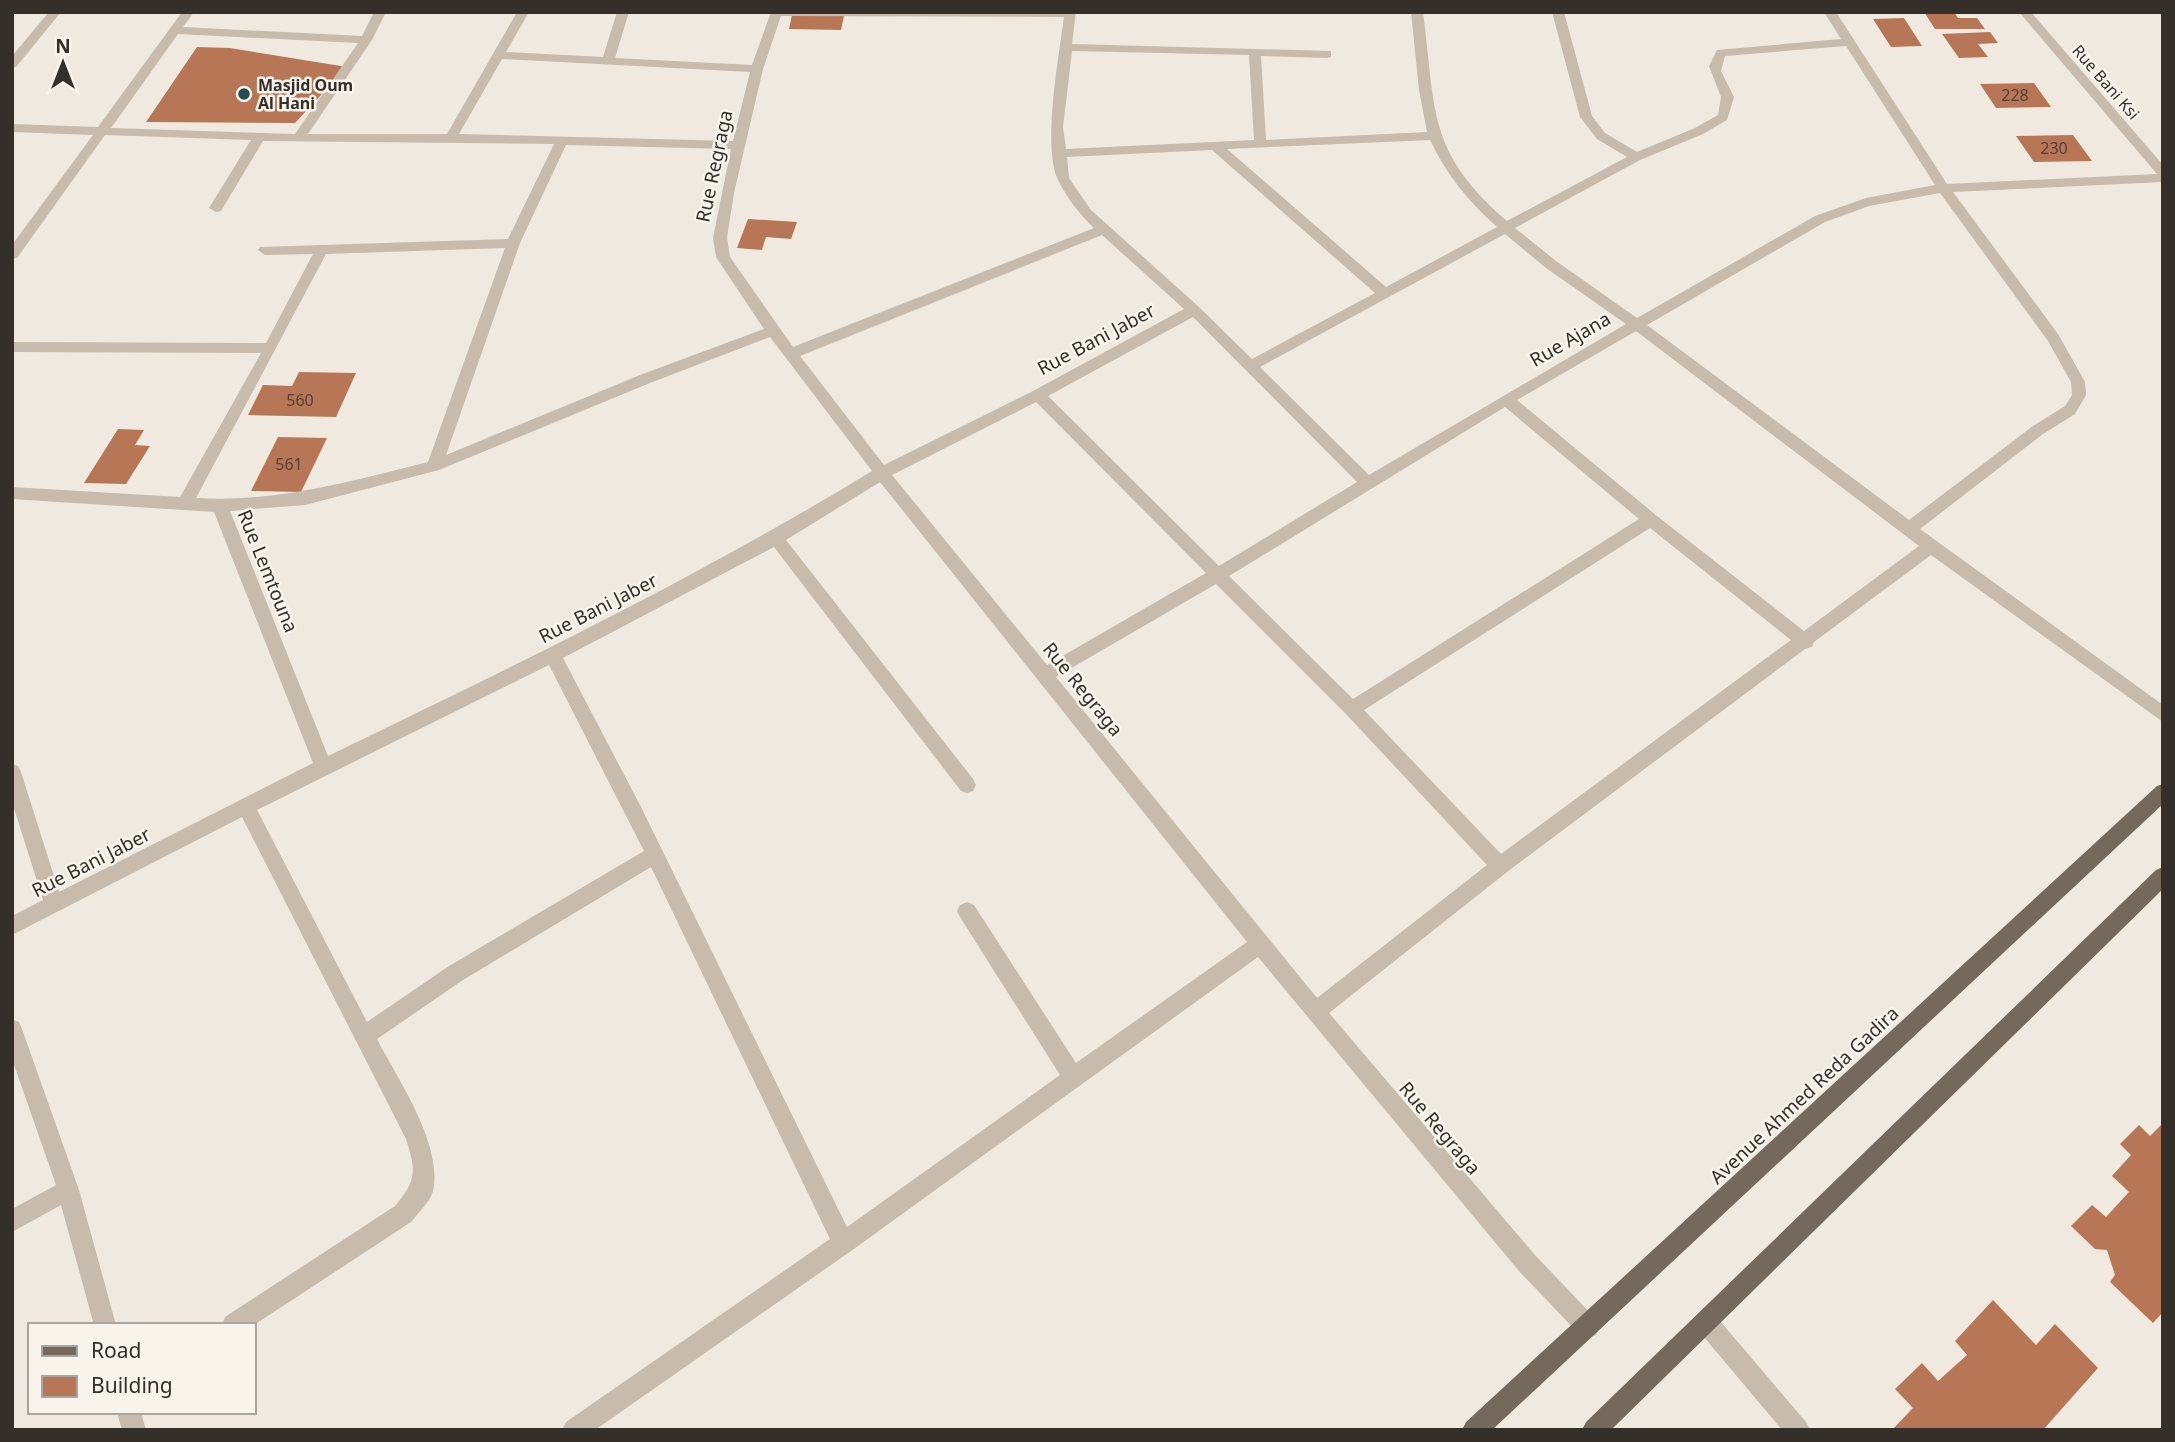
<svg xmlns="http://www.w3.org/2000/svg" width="2175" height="1442" font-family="'Noto Sans',sans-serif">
  <rect width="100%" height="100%" fill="#f0e9df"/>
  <path fill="#b77656" d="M 1924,12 L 1954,12 L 1958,18 L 1977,18 L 1985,29 L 1935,29 Z
    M 792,15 L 844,16 L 841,30 L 789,29 Z
    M 1904,18 L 1922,46 L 1891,47 L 1873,19 Z
    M 1990,32 L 1998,43 L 1978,44 L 1988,57 L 1959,58 L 1942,34 Z
    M 197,47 L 230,48 L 347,67 L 295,123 L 146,122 Z
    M 2034,83 L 2051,107 L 1996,108 L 1980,84 Z
    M 2073,135 L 2092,161 L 2034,162 L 2016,136 Z
    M 748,219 L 797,222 L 791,239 L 766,237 L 762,250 L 737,248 Z
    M 299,372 L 356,373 L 336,417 L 248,415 L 263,385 L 292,386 Z
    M 118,429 L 144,430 L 135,445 L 150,446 L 126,484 L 84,483 Z
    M 278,437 L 327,438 L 301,492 L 251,491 Z
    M 2163,1123 L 2163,1312 L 2153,1323 L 2110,1282 L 2115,1275 L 2107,1250 L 2095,1249 L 2071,1226 L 2092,1205 L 2106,1217 L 2129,1192 L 2112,1176 L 2131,1155 L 2120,1144 L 2139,1125 L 2150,1136 Z
    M 1993,1300 L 2036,1345 L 2055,1324 L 2098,1368 L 2043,1430 L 1892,1430 L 1913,1408 L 1895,1389 L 1922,1363 L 1938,1381 L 1967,1355 L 1955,1341 Z"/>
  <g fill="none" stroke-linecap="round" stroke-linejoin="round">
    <path fill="#c6bbac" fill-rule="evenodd" d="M 49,12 L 61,12 L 16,67 L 12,68 L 12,56 Z
      M 182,12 L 194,12 L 183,27 L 362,36 L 374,12 L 386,12 L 372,40 L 308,134 L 447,134 L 517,12 L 529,12 L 506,52 L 603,57 L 617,12 L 629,12 L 615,58 L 752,65 L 771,12 L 1076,12 L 1072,44 L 1331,51 L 1331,57 L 1327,58 L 1261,56 L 1266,140 L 1427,132 L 1419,90 L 1411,12 L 1423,12 C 1436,110 1426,151 1507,221 L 1627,157 L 1597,139 L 1580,117 L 1552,12 L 1564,12 L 1592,116 L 1605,133 L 1637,152 L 1695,128 L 1718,115 L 1721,97 L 1709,66 L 1717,50 L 1841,39 L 1824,12 L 1836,12 L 1947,184 L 2157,174 L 2019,12 L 2031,12 L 2163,165 L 2163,182 L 1953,192 L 2058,334 L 2085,382 L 2086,395 L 2075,414 L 2043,434 L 1920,529 L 2163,705 L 2163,722 L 1931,555 L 1814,642 L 1812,647 L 1805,649 L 1507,872 L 1329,1013 L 1534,1254 L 1596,1319 L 1599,1327 L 1596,1335 L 1588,1338 L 1580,1335 L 1518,1270 L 1258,957 L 851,1251 L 595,1430 L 562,1430 L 566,1422 L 830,1239 L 651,867 L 463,980 L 377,1039 C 398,1080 443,1144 433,1191 C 430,1202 418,1213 411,1222 L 254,1325 L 222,1325 L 225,1317 L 395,1206 C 417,1180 416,1171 406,1139 L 242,817 L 12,935 L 12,916 L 43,900 L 12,802 L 12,764 L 18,766 L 21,772 L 59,892 L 313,763 L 214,512 L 12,499 L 12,487 L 180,497 L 261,353 L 12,352 L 12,342 L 266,343 L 313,254 L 265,255 L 258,250 L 260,247 L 508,239 L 554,144 L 263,141 L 221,211 L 216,212 L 209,208 L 251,140 L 105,135 L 17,258 L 12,259 L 12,245 L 93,135 L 12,132 L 12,124 L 98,127 ZM 781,16 L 1064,17 C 1059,55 1042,148 1058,180 C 1067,198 1080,215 1094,228 L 793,347 L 730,257 L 727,238 L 734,193 L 763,69 ZM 178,34 L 358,43 L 295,134 L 111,128 ZM 1846,46 L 1935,185 L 1866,198 L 1815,216 L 1637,318 L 1556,261 L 1515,228 L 1640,160 L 1703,134 L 1727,120 L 1734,97 L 1721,71 L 1725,56 ZM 1072,51 L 1249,55 L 1254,140 L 1066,149 L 1063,127 ZM 502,59 L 750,72 L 733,141 L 459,134 ZM 1430,140 C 1446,174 1469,202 1497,227 L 1386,287 L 1227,149 ZM 566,145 L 731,149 L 713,238 L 716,257 L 764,329 L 640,375 L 446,455 L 520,243 ZM 1212,150 L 1375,293 L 1252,359 L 1199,307 L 1091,210 L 1069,178 L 1067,157 ZM 1940,193 L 2048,341 L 2071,382 L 2072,395 L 2065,406 L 2033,426 L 1909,520 L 1647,325 L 1825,222 L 1869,206 ZM 1505,234 L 1546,268 L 1626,324 L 1369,475 L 1260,367 ZM 1102,235 L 1184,309 L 1033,391 L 884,465 L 800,356 ZM 505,248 L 428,462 C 351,481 276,503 196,498 L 326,254 ZM 1193,317 L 1357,482 L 1219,566 L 1048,396 ZM 1636,331 L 1919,546 L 1804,631 L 1657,516 L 1517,400 ZM 770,337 L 872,471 C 697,578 512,667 328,756 L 230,511 L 305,505 L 439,470 L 650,383 ZM 1036,402 L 1206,573 L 1047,665 L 892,475 ZM 1505,407 L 1639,519 L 1353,699 L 1229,576 ZM 880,482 L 1247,942 L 1076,1063 L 974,905 L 967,902 L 960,905 L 957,911 L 960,917 L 1060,1075 L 847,1227 L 640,805 L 563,658 L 774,547 L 961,791 L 967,793 L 973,791 L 976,785 L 973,779 L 786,540 ZM 1650,528 L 1791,640 L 1501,854 L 1364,710 ZM 1216,584 L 1346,714 L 1487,865 L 1317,998 L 1056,677 ZM 549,665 L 644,851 L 449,966 L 367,1022 L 257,810 Z
      M 12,1019 L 19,1022 L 22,1029 L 79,1190 L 116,1325 L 94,1325 L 61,1205 L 12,1232 L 12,1209 L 56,1185 L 12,1059 Z
      M 1706,1311 L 1714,1314 L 1806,1422 L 1810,1430 L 1782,1430 L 1698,1330 L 1695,1322 L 1698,1314 Z
      M 117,1412 L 141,1412 L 146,1430 L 122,1430 Z"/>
    <path fill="#75685d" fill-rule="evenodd" d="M 2163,784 L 2163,804 L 1492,1430 L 1462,1430 L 1466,1422 L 2157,786 Z
      M 2163,867 L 2163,889 L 1611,1430 L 1582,1430 L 1586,1422 L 2156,870 Z"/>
  </g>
  <circle fill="#254b52" stroke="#f8f3eb" stroke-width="2.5" cx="244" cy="94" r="7"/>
  <g text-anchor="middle" stroke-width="5" stroke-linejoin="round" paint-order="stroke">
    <g font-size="16" fill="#352f2a" stroke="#f8f3eb">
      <text transform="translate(2106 82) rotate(49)" y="6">Rue Bani Ksi</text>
    </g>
    <g font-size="16" font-weight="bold" fill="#352f2a" stroke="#f8f3eb" text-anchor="start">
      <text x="258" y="91">Masjid Oum<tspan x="258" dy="18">Al Hani</tspan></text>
    </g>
    <g font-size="16" fill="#564135">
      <text x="2015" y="101">228</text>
      <text x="2054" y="154">230</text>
      <text x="300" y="406">560</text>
      <text x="289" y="470">561</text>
    </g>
    <g font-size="19" fill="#352f2a" stroke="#f8f3eb">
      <text transform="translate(714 166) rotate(-78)" y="7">Rue Regraga</text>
      <text transform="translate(1096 339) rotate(-28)" y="7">Rue Bani Jaber</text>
      <text transform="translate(1570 339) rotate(-30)" y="7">Rue Ajana</text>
      <text transform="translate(268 571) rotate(68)" y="7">Rue Lemtouna</text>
      <text transform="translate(598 608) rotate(-27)" y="7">Rue Bani Jaber</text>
      <text transform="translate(1083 689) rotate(51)" y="7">Rue Regraga</text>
      <text transform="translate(91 862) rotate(-27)" y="7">Rue Bani Jaber</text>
      <text transform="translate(1804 1095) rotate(-43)" y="7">Avenue Ahmed Reda Gadira</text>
      <text transform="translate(1440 1128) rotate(50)" y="7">Rue Regraga</text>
    </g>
  </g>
  <rect width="2175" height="1442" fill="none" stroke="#352f2a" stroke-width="28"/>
  <rect x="28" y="1323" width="228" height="91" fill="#f8f3eb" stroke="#aaa59e" stroke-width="2"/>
  <rect x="42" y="1346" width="35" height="10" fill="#75685d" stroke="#aaa59e" stroke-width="2"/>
  <text x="91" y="1358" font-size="21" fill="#352f2a">Road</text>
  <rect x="42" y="1376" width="35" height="21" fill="#b77656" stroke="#aaa59e" stroke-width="2"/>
  <text x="91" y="1393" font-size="21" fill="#352f2a">Building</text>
  <g transform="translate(63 63)" stroke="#f8f3eb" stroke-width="5" paint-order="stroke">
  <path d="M0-5L12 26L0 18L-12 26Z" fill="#352f2a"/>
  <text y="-10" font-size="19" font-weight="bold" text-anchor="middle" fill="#352f2a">N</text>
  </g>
</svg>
